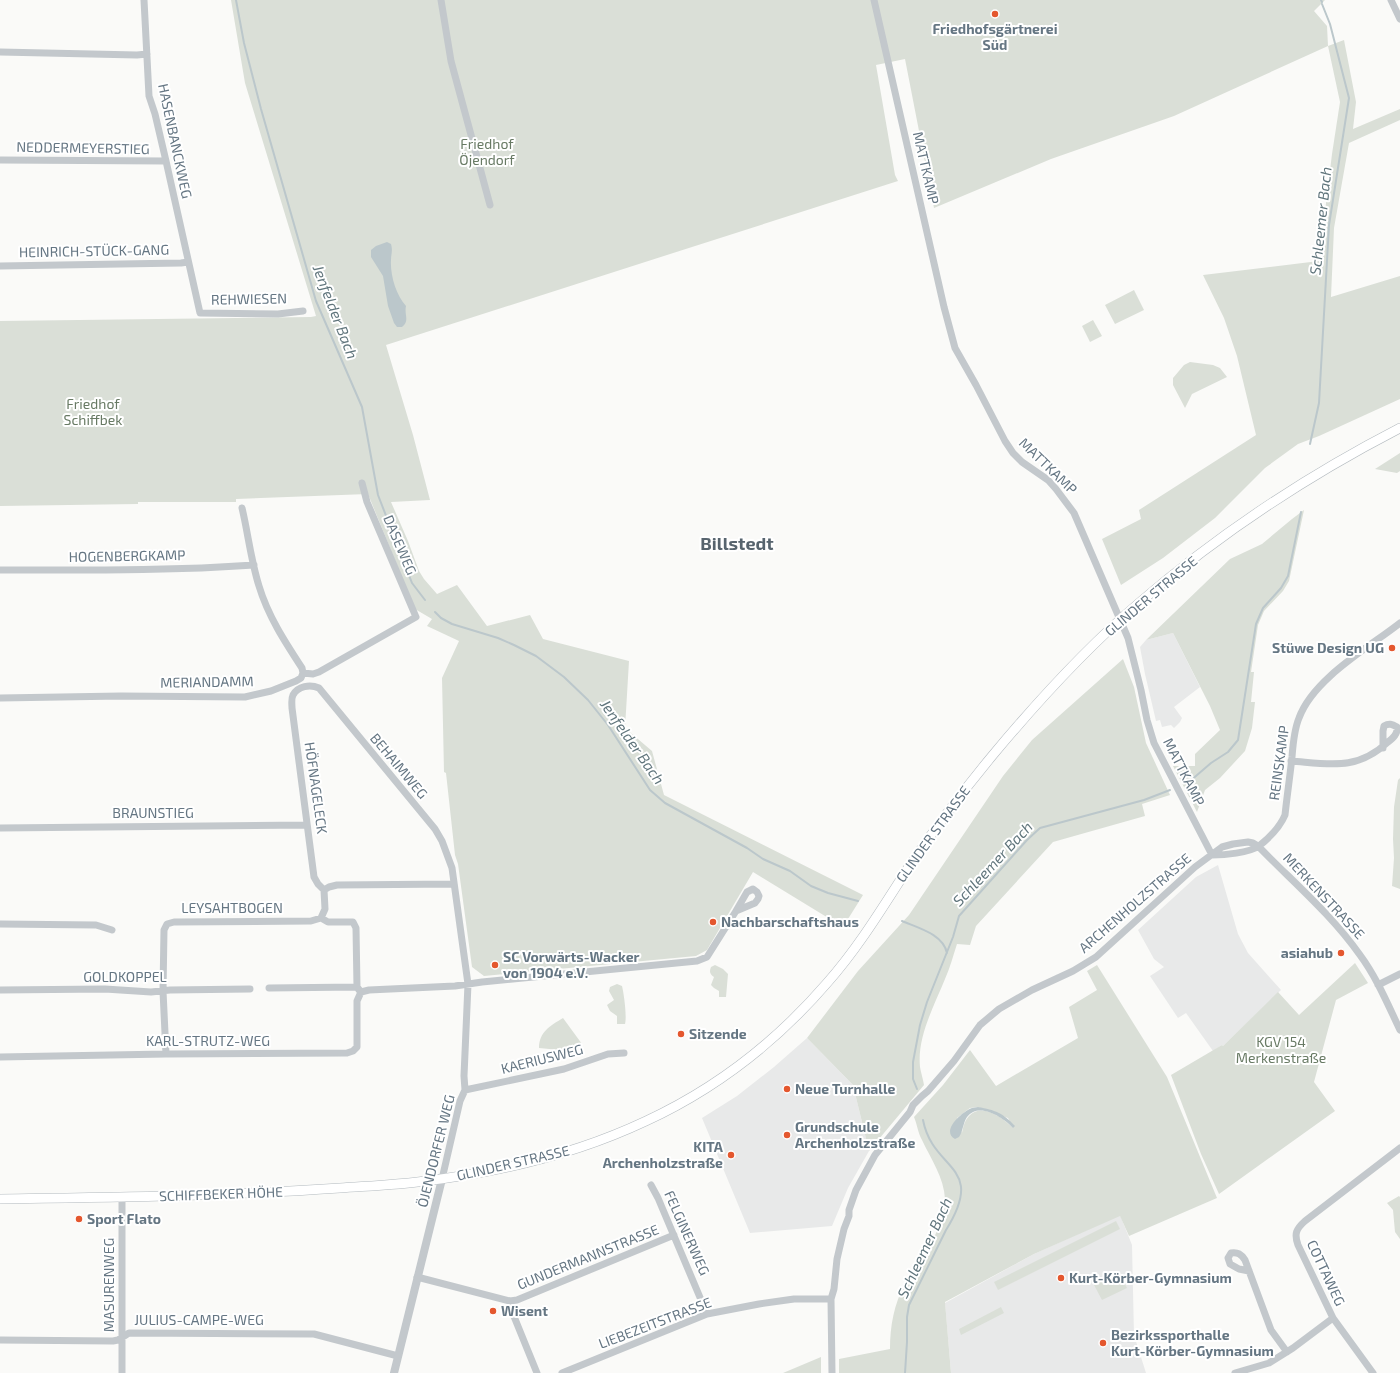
<svg xmlns="http://www.w3.org/2000/svg" width="1400" height="1373" font-family="'Exo 2',sans-serif">
  <rect width="100%" height="100%" fill="#fafaf8"/>
  <path fill="#e8e9e9" d="M 1173,633 L 1200,687 L 1174,707 L 1182,718 L 1180,722 L 1174,728 L 1171,725 L 1162,727 L 1160,720 L 1156,721 L 1145,674 L 1140,647 L 1146,640 Z
    M 1218,865 L 1238,934 L 1248,953 L 1281,990 L 1223,1046 L 1222,1045 L 1213,1051 L 1186,1013 L 1178,1018 L 1150,976 L 1164,967 L 1154,959 L 1138,930 L 1196,877 Z
    M 807,1038 L 853,1085 L 869,1151 L 848,1188 L 832,1226 L 750,1233 L 702,1118 L 737,1096 L 774,1067 Z
    M 1120,1215 L 1132,1245 L 1134,1335 L 1146,1373 L 951,1373 L 945,1303 L 1034,1254 Z"/>
  <path fill="#dadfd7" fill-rule="evenodd" d="M 231,0 L 1325,0 L 1314,11 L 1327,26 L 1328,46 L 1344,40 L 1356,102 L 1353,129 L 1400,109 L 1400,120 L 1349,143 L 1334,228 L 1331,297 L 1400,276 L 1400,399 L 1319,436 L 1298,444 L 1265,468 L 1215,518 L 1163,558 L 1121,585 L 1102,539 L 1141,519 L 1139,510 L 1256,435 L 1237,356 L 1224,318 L 1203,275 L 1319,261 L 1332,154 L 1340,102 L 1328,46 L 1174,116 L 1051,159 L 934,208 L 905,59 L 876,65 L 895,175 L 898,181 L 386,345 L 413,435 L 430,500 L 391,502 L 408,541 L 419,571 L 424,579 L 437,594 L 457,585 L 487,626 L 530,615 L 543,639 L 629,661 L 625,728 L 652,751 L 664,795 L 863,895 L 843,927 L 753,872 L 707,950 L 696,956 L 484,976 L 472,967 L 458,864 L 455,855 L 446,773 L 444,772 L 442,678 L 459,641 L 427,626 L 432,619 L 415,609 L 368,494 L 236,499 L 236,502 L 138,502 L 138,504 L 0,506 L 0,321 L 311,317 L 316,316 L 245,83 Z
    M 1134,290 L 1144,310 L 1115,324 L 1105,305 Z
    M 1093,320 L 1102,336 L 1090,342 L 1082,326 Z
    M 1190,362 L 1213,365 L 1220,368 L 1227,377 L 1192,394 L 1185,408 L 1173,385 L 1173,378 L 1184,365 Z
    M 1400,453 L 1400,471 L 1397,473 L 1375,469 Z
    M 1304,510 L 1289,581 L 1283,591 L 1264,611 L 1258,625 L 1251,672 L 1254,672 L 1251,702 L 1255,702 L 1252,728 L 1245,751 L 1220,778 L 1205,790 L 1197,812 L 1173,766 L 1195,766 L 1195,754 L 1220,730 L 1210,706 L 1173,633 L 1146,640 L 1230,559 L 1262,544 L 1292,519 Z
    M 1123,659 L 1134,687 L 1146,743 L 1170,795 L 1142,804 L 1145,816 L 1053,842 L 976,926 L 970,945 L 957,944 C 953,956 950,968 945,979 C 934,1006 917,1037 920,1067 C 921,1073 923,1079 924,1085 L 869,1151 L 853,1085 L 807,1038 L 858,971 L 909,915 L 1003,776 L 1032,740 Z
    M 1400,778 L 1400,889 L 1392,886 L 1394,858 L 1393,839 L 1394,807 L 1398,780 Z
    M 1355,963 L 1368,983 L 1336,1000 L 1314,1082 L 1335,1111 L 1219,1194 L 1201,1154 L 1171,1075 L 1222,1045 L 1223,1046 L 1278,992 L 1299,1015 Z
    M 715,965 L 723,969 L 728,974 L 726,997 L 719,997 L 719,991 L 714,988 L 711,985 L 714,977 C 710,974 709,972 711,967 Z
    M 1097,965 L 1167,1077 L 1217,1198 L 1129,1236 L 1120,1216 L 1034,1254 L 945,1302 L 951,1373 L 839,1373 L 839,1359 L 890,1349 C 890,1326 894,1304 905,1284 C 918,1259 947,1228 945,1199 C 944,1178 931,1159 922,1140 C 918,1133 917,1124 914,1117 L 943,1085 L 970,1050 L 996,1086 L 1078,1038 L 1069,1007 L 1097,990 L 1087,971 ZM 978,1107 L 1008,1118 L 1013,1128 C 1003,1118 982,1102 969,1116 C 965,1120 963,1127 962,1133 L 957,1118 L 970,1108 Z
    M 617,984 L 622,986 C 624,994 627,1017 625,1024 L 617,1024 L 617,1016 L 610,1011 L 607,1005 L 614,1000 L 609,991 L 610,987 Z
    M 563,1018 L 582,1044 L 570,1051 L 539,1048 C 539,1032 550,1026 563,1018 Z
    M 1399,1196 L 1400,1197 L 1400,1239 L 1395,1232 L 1393,1210 L 1387,1203 Z
    M 1116,1221 L 1120,1229 L 998,1290 L 994,1282 Z
    M 1119,1272 L 1127,1288 L 1102,1300 L 1094,1285 Z
    M 1001,1307 L 1004,1313 L 961,1335 L 959,1329 Z
    M 821,1357 L 821,1373 L 783,1373 Z"/>
  <path fill="#bbc7cb" d="M 387,242 L 391,244 C 393,251 391,254 391,260 C 390,275 396,295 406,306 C 404,315 410,321 402,327 L 397,327 L 394,323 L 388,306 L 383,276 L 371,257 L 371,250 L 376,246 Z
    M 978,1107 C 995,1110 1003,1113 1015,1126 L 1013,1128 C 1004,1118 979,1101 967,1117 C 963,1123 963,1131 959,1137 L 955,1139 C 940,1131 963,1111 972,1108 C 974,1108 976,1107 978,1107 Z"/>
  <g fill="none" stroke-linecap="round" stroke-linejoin="round">
    <path stroke="#bbc7cb" stroke-width="2" d="M 236,0 L 244,43 L 261,109 L 316,301 L 362,407 L 378,495 L 412,583 L 425,600
      M 1321,0 L 1322,2
      M 1310,444 L 1319,403 L 1329,225 L 1349,98 L 1330,24 L 1322,4
      M 435,612 L 441,618 L 452,624 L 498,638 L 514,645 L 536,656 L 564,677 L 588,700 L 608,725 L 650,790 L 665,803 L 747,848 L 763,859 L 790,871 L 811,886 L 828,893 L 858,901
      M 1189,782 L 1211,763 L 1228,752 L 1238,740 L 1256,624 L 1263,608 L 1281,588 L 1288,576 L 1301,512
      M 902,921 C 918,928 943,934 947,953
      M 917,1089 L 913,1079 L 913,1062 L 920,1025 L 927,1002 L 953,937 L 959,916 L 1027,840 L 1040,828 L 1144,800 L 1170,790
      M 905,1373 L 907,1342 L 907,1317 L 909,1305 L 946,1230 C 987,1164 933,1172 923,1120"/>
    <defs>
      <path id="secondary" d="M 0,1199 C 113,1197 227,1196 340,1188 C 368,1186 397,1185 425,1181 C 501,1172 576,1154 646,1121 C 715,1089 777,1041 827,983 C 859,947 884,905 910,865 C 936,827 963,791 992,756 C 1037,702 1085,649 1139,603 C 1219,534 1307,476 1400,428"/>
    </defs>
    <use href="#secondary" stroke="#b3babf" stroke-width="10"/>
    <path stroke="#c3c8cc" stroke-width="7" d="M 144,0 L 149,96 L 155,114 L 166,161 L 200,313 L 278,314 L 303,311
      M 441,0 L 451,61 L 490,205
      M 874,0 L 944,307 L 955,348 L 976,385 L 1005,441 L 1013,453 L 1022,462 L 1048,480 L 1056,489 L 1074,513 L 1128,638 L 1141,690 L 1147,720 L 1154,743 L 1212,855
      M 1391,0 L 1400,19
      M 0,52 L 137,55 L 147,54
      M 0,160 L 166,161
      M 0,266 L 181,263 L 188,262
      M 242,508 C 248,533 251,561 259,586 C 268,616 285,642 302,668 L 303,673
      M 0,570 C 85,570 169,571 254,565
      M 0,698 L 121,696 L 245,697 L 271,691 L 296,681 L 301,678 L 303,673 L 313,674 L 319,672 L 416,617 L 367,502 L 362,483
      M 1291,761 C 1330,764 1357,771 1388,742 C 1393,738 1398,734 1397,727 C 1392,724 1389,723 1384,726 L 1383,731 L 1383,748
      M 0,828 L 307,825
      M 1212,855 C 1224,855 1249,853 1259,846 C 1269,838 1280,827 1285,815 C 1287,796 1290,776 1292,757 C 1293,744 1294,730 1299,718 C 1313,679 1368,648 1400,623
      M 321,918 L 325,909 L 324,890
      M 0,924 L 96,925 L 112,930
      M 1378,985 L 1400,974
      M 269,988 L 357,987 L 359,990
      M 0,990 L 105,989 L 151,992 L 170,990 L 250,989
      M 361,992 L 369,990 L 455,986 L 482,982 L 697,961 L 707,957 L 736,911 L 755,903 L 758,899 L 759,896 L 757,892 L 753,889 L 747,892 L 736,911
      M 166,1054 L 163,991 L 164,930 L 167,924 L 174,922 L 311,921 L 321,918 L 328,922 L 353,922 L 356,928 L 357,987 L 361,992
      M 0,1057 L 166,1054 L 347,1053 L 353,1051 L 357,1047 L 357,1001 L 361,992
      M 465,1090 L 564,1069 L 608,1054 L 624,1053
      M 442,1179 L 460,1101 L 465,1090 L 464,1076 L 468,984 L 452,868 L 442,841 L 435,829 L 319,688 C 310,684 298,686 293,695 C 291,699 292,704 292,708 L 314,877 L 318,884 L 324,890 L 329,887 L 337,885 L 454,884
      M 651,1185 L 658,1198 L 707,1314
      M 122,1197 L 122,1373
      M 1249,1271 L 1239,1269 L 1230,1264 L 1228,1258 L 1231,1253 C 1238,1252 1241,1254 1245,1260 L 1271,1330 L 1287,1352
      M 417,1277 L 510,1301 L 517,1300 L 674,1235
      M 510,1301 L 513,1314 L 537,1373
      M 0,1340 L 113,1341 L 118,1340 L 129,1333 L 314,1334 L 398,1356
      M 562,1373 L 707,1314 L 759,1304 L 794,1299 L 831,1299
      M 832,1373 L 831,1299 L 834,1289 L 837,1259 L 844,1229 L 849,1216 L 849,1210 L 856,1190 L 875,1155 L 910,1112 L 913,1105 L 922,1096 L 928,1091 L 954,1061 L 980,1025 L 999,1009 L 1032,990 L 1073,971 L 1096,957 L 1195,867 L 1222,847 L 1233,844 L 1248,842 L 1253,843 L 1258,846 C 1293,882 1331,914 1360,955 C 1377,978 1388,1005 1400,1030
      M 1235,1373 L 1269,1363 L 1293,1348 L 1333,1318
      M 1373,1373 L 1333,1318 L 1298,1245 C 1294,1234 1296,1229 1305,1221 L 1400,1148"/>
    <path stroke="#c3c8cc" stroke-width="8" d="M 394,1373 L 442,1179"/>
    <use href="#secondary" stroke="#fff" stroke-width="9"/>
  </g>
  <g fill="#e4572e" stroke="#fff" stroke-width="1.5">
    <circle cx="995" cy="14" r="4"/>
    <circle cx="1392" cy="648" r="4"/>
    <circle cx="713" cy="922" r="4"/>
    <circle cx="1341" cy="953" r="4"/>
    <circle cx="495" cy="965" r="4"/>
    <circle cx="681" cy="1034" r="4"/>
    <circle cx="787" cy="1089" r="4"/>
    <circle cx="787" cy="1135" r="4"/>
    <circle cx="731" cy="1155" r="4"/>
    <circle cx="79" cy="1219" r="4"/>
    <circle cx="1061" cy="1278" r="4"/>
    <circle cx="493" cy="1311" r="4"/>
    <circle cx="1103" cy="1343" r="4"/>
  </g>
  <g text-anchor="middle" stroke-width="4" stroke-linejoin="round" paint-order="stroke">
    <g font-size="14" font-weight="bold" fill="#657683" stroke="#fff" text-anchor="start">
      <text x="995" y="34" text-anchor="middle">Friedhofsgärtnerei<tspan x="995" dy="16">Süd</tspan></text>
      <text x="1384" y="653" text-anchor="end">Stüwe Design UG</text>
      <text x="721" y="927">Nachbarschaftshaus</text>
      <text x="1333" y="958" text-anchor="end">asiahub</text>
      <text x="503" y="962">SC Vorwärts-Wacker<tspan x="503" dy="16">von 1904 e.V.</tspan></text>
      <text x="689" y="1039">Sitzende</text>
      <text x="795" y="1094">Neue Turnhalle</text>
      <text x="795" y="1132">Grundschule<tspan x="795" dy="16">Archenholzstraße</tspan></text>
      <text x="723" y="1152" text-anchor="end">KITA<tspan x="723" dy="16">Archenholzstraße</tspan></text>
      <text x="87" y="1224">Sport Flato</text>
      <text x="1069" y="1283">Kurt-Körber-Gymnasium</text>
      <text x="501" y="1316">Wisent</text>
      <text x="1111" y="1340">Bezirkssporthalle<tspan x="1111" dy="16">Kurt-Körber-Gymnasium</tspan></text>
    </g>
    <g font-size="14" fill="#657683" stroke="#fff">
      <text transform="translate(175 141) rotate(78)" y="5">HASENBANCKWEG</text>
      <text transform="translate(83 148) rotate(1)" y="5">NEDDERMEYERSTIEG</text>
      <text transform="translate(926 168) rotate(77)" y="5">MATTKAMP</text>
      <text transform="translate(94 251) rotate(-1)" y="5">HEINRICH-STÜCK-GANG</text>
      <text transform="translate(249 299) rotate(-1)" y="5">REHWIESEN</text>
      <text transform="translate(1048 466) rotate(44)" y="5">MATTKAMP</text>
      <text transform="translate(400 545) rotate(67)" y="5">DASEWEG</text>
      <text transform="translate(127 556) rotate(-1)" y="5">HOGENBERGKAMP</text>
      <text transform="translate(1151 596) rotate(-40)" y="5">GLINDER STRASSE</text>
      <text transform="translate(207 682) rotate(-1)" y="5">MERIANDAMM</text>
      <text transform="translate(1279 763) rotate(-82)" y="5">REINSKAMP</text>
      <text transform="translate(399 766) rotate(50)" y="5">BEHAIMWEG</text>
      <text transform="translate(1184 772) rotate(63)" y="5">MATTKAMP</text>
      <text transform="translate(316 788) rotate(82)" y="5">HÖFNAGELECK</text>
      <text x="153" y="818">BRAUNSTIEG</text>
      <text transform="translate(933 834) rotate(-54)" y="5">GLINDER STRASSE</text>
      <text transform="translate(1324 896) rotate(47)" y="5">MERKENSTRASSE</text>
      <text transform="translate(1135 903) rotate(-41)" y="5">ARCHENHOLZSTRASSE</text>
      <text x="232" y="913">LEYSAHTBOGEN</text>
      <text x="125" y="982">GOLDKOPPEL</text>
      <text x="208" y="1046">KARL-STRUTZ-WEG</text>
      <text transform="translate(542 1059) rotate(-14)" y="5">KAERIUSWEG</text>
      <text transform="translate(436 1151) rotate(-76)" y="5">ÖJENDORFER WEG</text>
      <text transform="translate(513 1163) rotate(-13)" y="5">GLINDER STRASSE</text>
      <text transform="translate(221 1194) rotate(-2)" y="5">SCHIFFBEKER HÖHE</text>
      <text transform="translate(687 1233) rotate(66)" y="5">FELGINERWEG</text>
      <text transform="translate(588 1257) rotate(-22)" y="5">GUNDERMANNSTRASSE</text>
      <text transform="translate(1326 1273) rotate(65)" y="5">COTTAWEG</text>
      <text transform="translate(109 1285) rotate(-90)" y="5">MASURENWEG</text>
      <text x="199" y="1325">JULIUS-CAMPE-WEG</text>
      <text transform="translate(655 1323) rotate(-21)" y="5">LIEBEZEITSTRASSE</text>
    </g>
    <g font-size="14" fill="#687a64" stroke="#fff">
      <text x="487" y="149">Friedhof<tspan x="487" dy="16">Öjendorf</tspan></text>
      <text x="93" y="409">Friedhof<tspan x="93" dy="16">Schiffbek</tspan></text>
      <text x="1281" y="1047">KGV 154<tspan x="1281" dy="16">Merkenstraße</tspan></text>
    </g>
    <g font-size="15" font-style="italic" fill="#60757c" stroke="#fff">
      <text transform="translate(1321 221) rotate(-84)" y="5">Schleemer Bach</text>
      <text transform="translate(335 312) rotate(69)" y="5">Jenfelder Bach</text>
      <text transform="translate(632 742) rotate(55)" y="5">Jenfelder Bach</text>
      <text transform="translate(993 864) rotate(-47)" y="5">Schleemer Bach</text>
      <text transform="translate(925 1248) rotate(-65)" y="5">Schleemer Bach</text>
    </g>
    <g font-size="18" font-weight="bold" fill="#57646e" stroke="#fff">
      <text x="737" y="550">Billstedt</text>
    </g>
  </g>
</svg>
